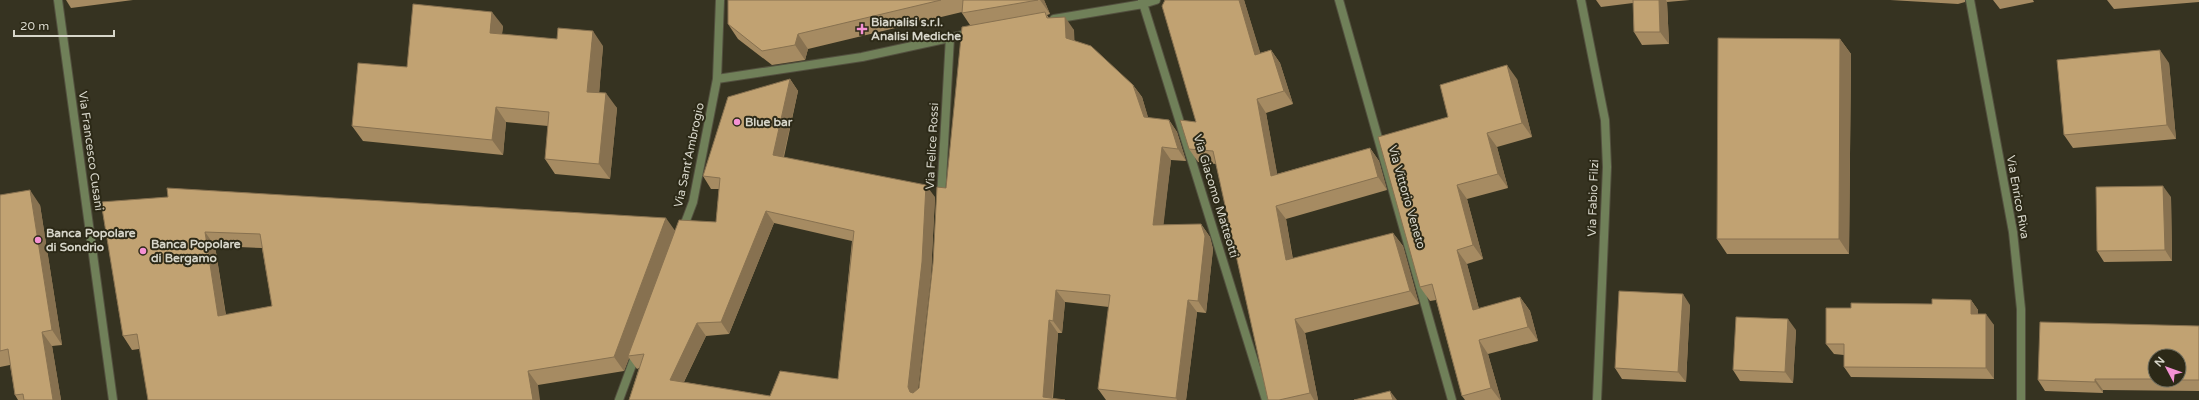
<svg xmlns="http://www.w3.org/2000/svg" width="2199" height="400" font-family="'Varela Round',sans-serif">
  <rect width="100%" height="100%" fill="#363321"/>
  <g fill="none" stroke-linecap="round" stroke-linejoin="round">
    <defs>
      <path id="street" d="M 58,0 L 113,400
        M 1142,0 L 1266,400
        M 1339,0 L 1452,400
        M 1581,0 L 1605,120 L 1607,167 L 1597,400
        M 1970,0 L 2013,232 L 2021,309 L 2021,400
        M 1054,19 L 1143,4 L 1156,0
        M 717,79 L 862,57 L 972,33
        M 941,198 L 950,37
        M 682,231 L 693,202 L 717,79 L 720,0
        M 619,400 L 636,354"/>
    </defs>
    <use href="#street" stroke="#53503f" stroke-width="10"/>
    <use href="#street" stroke="#708059" stroke-width="8"/>
  </g>
  <path fill="#a68b62" fill-rule="evenodd" d="M 66,0 L 133,0 L 71,8 Z
    M 728,0 L 1044,0 L 1050,14 L 1047,15 L 1049,18 L 1074,30 L 1074,40 L 1133,85 L 1142,97 L 1148,118 L 1169,120 L 1177,132 L 1186,161 L 1171,160 L 1163,225 L 1201,224 L 1210,237 L 1213,249 L 1206,313 L 1197,312 L 1186,400 L 1106,400 L 1098,389 L 1109,307 L 1065,302 L 1062,333 L 1058,333 L 1053,398 L 629,400 L 639,368 L 637,369 L 629,358 L 624,371 L 538,385 L 139,349 L 132,350 L 123,336 L 101,202 L 675,230 L 716,222 L 719,189 L 711,189 L 703,176 L 790,79 L 798,91 L 784,157 L 935,197 L 931,275 L 918,389 L 919,388 L 946,188 L 970,25 L 962,13 L 962,12 L 808,49 L 805,60 L 772,65 L 738,39 L 728,24 ZM 774,223 L 852,241 L 838,379 L 770,396 L 684,382 L 706,336 L 729,334 ZM 215,246 L 262,248 L 272,306 L 226,315 Z
    M 1165,0 L 1244,0 L 1260,53 L 1271,50 L 1280,63 L 1293,104 L 1266,113 L 1277,174 L 1370,148 L 1379,161 L 1387,190 L 1286,219 L 1293,259 L 1393,233 L 1403,246 L 1419,304 L 1305,333 L 1318,400 L 1268,400 L 1216,164 L 1198,162 L 1189,149 L 1196,122 Z
    M 1596,0 L 1690,0 L 1667,2 L 1669,44 L 1642,45 L 1634,32 L 1633,3 L 1601,7 Z
    M 1890,0 L 1965,0 L 1965,2 L 1958,4 Z
    M 1993,0 L 2033,0 L 2034,2 L 2000,9 Z
    M 2107,0 L 2199,0 L 2199,2 L 2114,9 Z
    M 503,26 L 502,34 L 603,46 L 599,93 L 617,108 L 610,179 L 555,174 L 545,159 L 548,126 L 506,122 L 503,155 L 363,141 L 352,126 L 407,67 Z
    M 1840,39 L 1851,54 L 1849,254 L 1727,254 L 1717,239 Z
    M 2169,63 L 2176,139 L 2073,148 L 2064,135 Z
    M 1517,79 L 1532,137 L 1497,147 L 1508,188 L 1467,199 L 1483,259 L 1467,264 L 1479,309 L 1520,297 L 1530,311 L 1538,341 L 1488,354 L 1501,400 L 1465,400 L 1462,396 L 1436,300 L 1430,301 L 1420,287 L 1448,117 Z
    M 0,195 L 40,205 L 62,345 L 52,346 L 61,400 L 18,400 L 15,395 L 10,365 L 0,367 Z
    M 2171,197 L 2172,261 L 2104,262 L 2097,251 Z
    M 1971,300 L 1978,310 L 1978,314 L 1994,325 L 1994,379 L 1851,377 L 1844,367 L 1844,355 L 1834,354 L 1826,344 L 1851,308 L 1932,304 Z
    M 1690,305 L 1686,382 L 1622,379 L 1615,368 Z
    M 2199,326 L 2199,391 L 2103,390 L 2103,393 L 2045,391 L 2038,380 ZM 2155,356 L 2179,356 L 2179,380 L 2155,380 Z
    M 1796,330 L 1793,383 L 1740,381 L 1733,370 Z"/>
  <path fill="#877150" d="M 1040,0 L 1044,0 L 1050,14 Z
    M 1239,0 L 1244,0 L 1265,68 L 1255,55 Z
    M 1659,0 L 1666,0 L 1667,2 L 1669,44 L 1660,32 Z
    M 492,12 L 503,26 L 500,48 L 490,33 Z
    M 1065,17 L 1074,30 L 1075,50 L 1066,38 Z
    M 593,31 L 603,46 L 598,107 L 587,92 Z
    M 798,34 L 808,49 L 805,60 L 795,45 Z
    M 1840,39 L 1851,54 L 1849,254 L 1839,239 Z
    M 1271,50 L 1280,63 L 1293,104 L 1284,91 Z
    M 2160,50 L 2169,63 L 2176,139 L 2167,125 Z
    M 1507,65 L 1517,79 L 1532,137 L 1522,123 Z
    M 790,79 L 798,91 L 781,167 L 773,155 Z
    M 1133,85 L 1142,97 L 1152,130 L 1144,117 Z
    M 606,93 L 617,108 L 610,179 L 599,164 Z
    M 1257,99 L 1266,113 L 1280,189 L 1271,176 Z
    M 496,107 L 506,122 L 503,155 L 492,140 Z
    M 1169,120 L 1177,132 L 1186,161 L 1178,149 Z
    M 1487,133 L 1497,147 L 1508,188 L 1498,174 Z
    M 1162,147 L 1171,160 L 1162,238 L 1153,225 Z
    M 1370,148 L 1379,161 L 1387,190 L 1378,177 Z
    M 926,185 L 935,197 L 931,275 L 917,399 L 910,392 L 908,387 Z
    M 1457,185 L 1467,199 L 1483,259 L 1473,245 Z
    M 2163,186 L 2171,197 L 2172,261 L 2165,250 Z
    M 30,190 L 40,205 L 62,345 L 52,330 Z
    M 1276,206 L 1286,219 L 1295,274 L 1286,260 Z
    M 766,211 L 774,223 L 729,334 L 721,322 Z
    M 666,218 L 676,232 L 628,356 L 629,358 L 624,371 L 614,357 Z
    M 1201,224 L 1210,237 L 1213,249 L 1206,313 L 1198,301 Z
    M 205,232 L 215,246 L 228,330 L 218,316 Z
    M 1393,233 L 1403,246 L 1419,304 L 1410,291 Z
    M 1457,250 L 1467,264 L 1483,324 L 1473,310 Z
    M 1056,290 L 1065,302 L 1062,333 L 1053,321 Z
    M 1683,294 L 1690,305 L 1686,382 L 1678,372 Z
    M 1520,297 L 1530,311 L 1538,341 L 1528,327 Z
    M 1188,300 L 1197,312 L 1186,400 L 1177,400 L 1176,398 Z
    M 1971,300 L 1978,310 L 1978,325 L 1971,314 Z
    M 1986,314 L 1994,325 L 1994,379 L 1986,368 Z
    M 1295,319 L 1305,333 L 1318,400 L 1314,400 L 1310,393 Z
    M 1788,319 L 1796,330 L 1793,383 L 1785,372 Z
    M 1049,320 L 1058,333 L 1052,400 L 1043,397 Z
    M 697,323 L 706,336 L 679,392 L 670,380 Z
    M 42,332 L 52,346 L 61,400 L 53,400 Z
    M 1479,340 L 1488,354 L 1501,400 L 1500,400 L 1491,388 Z
    M 528,371 L 538,385 L 540,400 L 533,400 Z
    M 2095,379 L 2103,390 L 2103,393 L 2095,382 Z
    M 1390,391 L 1397,400 L 1393,400 Z"/>
  <path fill="#c1a272" stroke="#877150" fill-rule="evenodd" d="M 728,0 L 941,0 L 798,34 L 795,45 L 762,51 L 728,24 Z
    M 963,0 L 1038,0 L 962,13 Z
    M 1165,0 L 1239,0 L 1255,55 L 1271,50 L 1284,91 L 1257,99 L 1271,176 L 1370,148 L 1378,177 L 1276,206 L 1286,260 L 1393,233 L 1410,291 L 1295,319 L 1310,393 L 1279,400 L 1268,400 L 1213,151 L 1189,149 L 1180,120 L 1196,122 L 1162,6 Z
    M 1633,0 L 1659,0 L 1660,32 L 1634,32 Z
    M 413,4 L 492,12 L 490,33 L 557,39 L 558,28 L 593,31 L 587,92 L 606,93 L 599,164 L 545,159 L 549,112 L 496,107 L 492,140 L 352,126 L 358,63 L 407,67 Z
    M 1045,12 L 1047,18 L 1065,17 L 1066,38 L 1091,46 L 1133,85 L 1144,117 L 1169,120 L 1178,149 L 1162,147 L 1153,225 L 1201,224 L 1205,236 L 1198,301 L 1188,300 L 1176,398 L 1098,389 L 1110,295 L 1056,290 L 1053,321 L 1049,320 L 1043,397 L 1065,400 L 629,400 L 644,354 L 628,356 L 679,220 L 716,222 L 720,178 L 703,176 L 728,97 L 790,79 L 773,155 L 926,185 L 922,262 L 908,387 L 910,392 L 913,393 L 919,388 L 933,263 L 937,187 L 946,188 L 962,27 ZM 766,211 L 854,231 L 838,379 L 780,371 L 770,396 L 670,380 L 697,323 L 721,322 Z
    M 1718,38 L 1840,39 L 1839,239 L 1717,239 Z
    M 2160,50 L 2167,125 L 2064,135 L 2057,60 Z
    M 1507,65 L 1522,123 L 1487,133 L 1498,174 L 1457,185 L 1473,245 L 1457,250 L 1473,310 L 1520,297 L 1528,327 L 1479,340 L 1491,388 L 1462,396 L 1432,284 L 1420,287 L 1378,137 L 1448,117 L 1440,85 Z
    M 2163,186 L 2165,250 L 2097,251 L 2096,187 Z
    M 167,188 L 666,218 L 614,357 L 528,371 L 533,400 L 148,400 L 137,334 L 123,336 L 101,202 L 168,197 ZM 205,232 L 260,234 L 272,306 L 218,316 Z
    M 30,190 L 52,330 L 42,332 L 53,400 L 24,400 L 23,394 L 15,395 L 8,349 L 0,351 L 0,195 Z
    M 1619,291 L 1683,294 L 1678,372 L 1615,368 Z
    M 1932,299 L 1971,300 L 1971,314 L 1986,314 L 1986,368 L 1844,367 L 1844,344 L 1826,344 L 1826,308 L 1851,308 L 1851,303 L 1932,304 Z
    M 1736,317 L 1788,319 L 1785,372 L 1733,370 Z
    M 2040,322 L 2199,326 L 2199,380 L 2179,380 L 2179,356 L 2155,356 L 2155,379 L 2095,379 L 2095,382 L 2038,380 Z
    M 1390,391 L 1393,400 L 1354,400 Z"/>
  <g fill="#f491d3" stroke="#2c2917" stroke-width="1.5">
    <path d="M860 23h4v4h4v4h-4v4h-4v-4h-4v-4h4z"/>
    <circle cx="737" cy="122" r="4"/>
    <circle cx="38" cy="240" r="4"/>
    <circle cx="143" cy="251" r="4"/>
  </g>
  <g text-anchor="middle" stroke-width="4" stroke-linejoin="round" paint-order="stroke">
    <g font-size="12" font-weight="bold" fill="#d7d6ca" stroke="#2c2917" text-anchor="start">
      <text x="871" y="26">Bianalisi s.r.l.<tspan x="871" dy="14">Analisi Mediche</tspan></text>
      <text x="745" y="126">Blue bar</text>
      <text x="46" y="237">Banca Popolare<tspan x="46" dy="14">di Sondrio</tspan></text>
      <text x="151" y="248">Banca Popolare<tspan x="151" dy="14">di Bergamo</tspan></text>
    </g>
    <g font-size="12" fill="#d7d6ca" stroke="#2c2917">
      <text transform="translate(932 146) rotate(-87)" y="4">Via Felice Rossi</text>
      <text transform="translate(91 151) rotate(82)" y="4">Via Francesco Cusani</text>
      <text transform="translate(689 155) rotate(-78)" y="4">Via Sant'Ambrogio</text>
      <text transform="translate(1216 196) rotate(73)" y="4">Via Giacomo Matteotti</text>
      <text transform="translate(1407 197) rotate(74)" y="4">Via Vittorio Veneto</text>
      <text transform="translate(2018 197) rotate(80)" y="4">Via Enrico Riva</text>
      <text transform="translate(1593 198) rotate(-88)" y="4">Via Fabio Filzi</text>
    </g>
  </g>
  <g transform="translate(2167 368) rotate(311)"><circle r="19" fill="#2c2917" stroke="#706e5f"/>
  <path d="M0-3L7 15L0 10L-7 15Z" fill="#f491d3"/>
  <text y="-6" font-size="11" font-weight="bold" text-anchor="middle" fill="#d7d6ca">N</text>
  </g>
  <path d="M14 30v6h100v-6" fill="none" stroke="#d7d6ca" stroke-width="2"/>
  <text x="20" y="30" font-size="12" fill="#d7d6ca" stroke="#2c2917" stroke-width="3" paint-order="stroke">20 m</text>
</svg>
